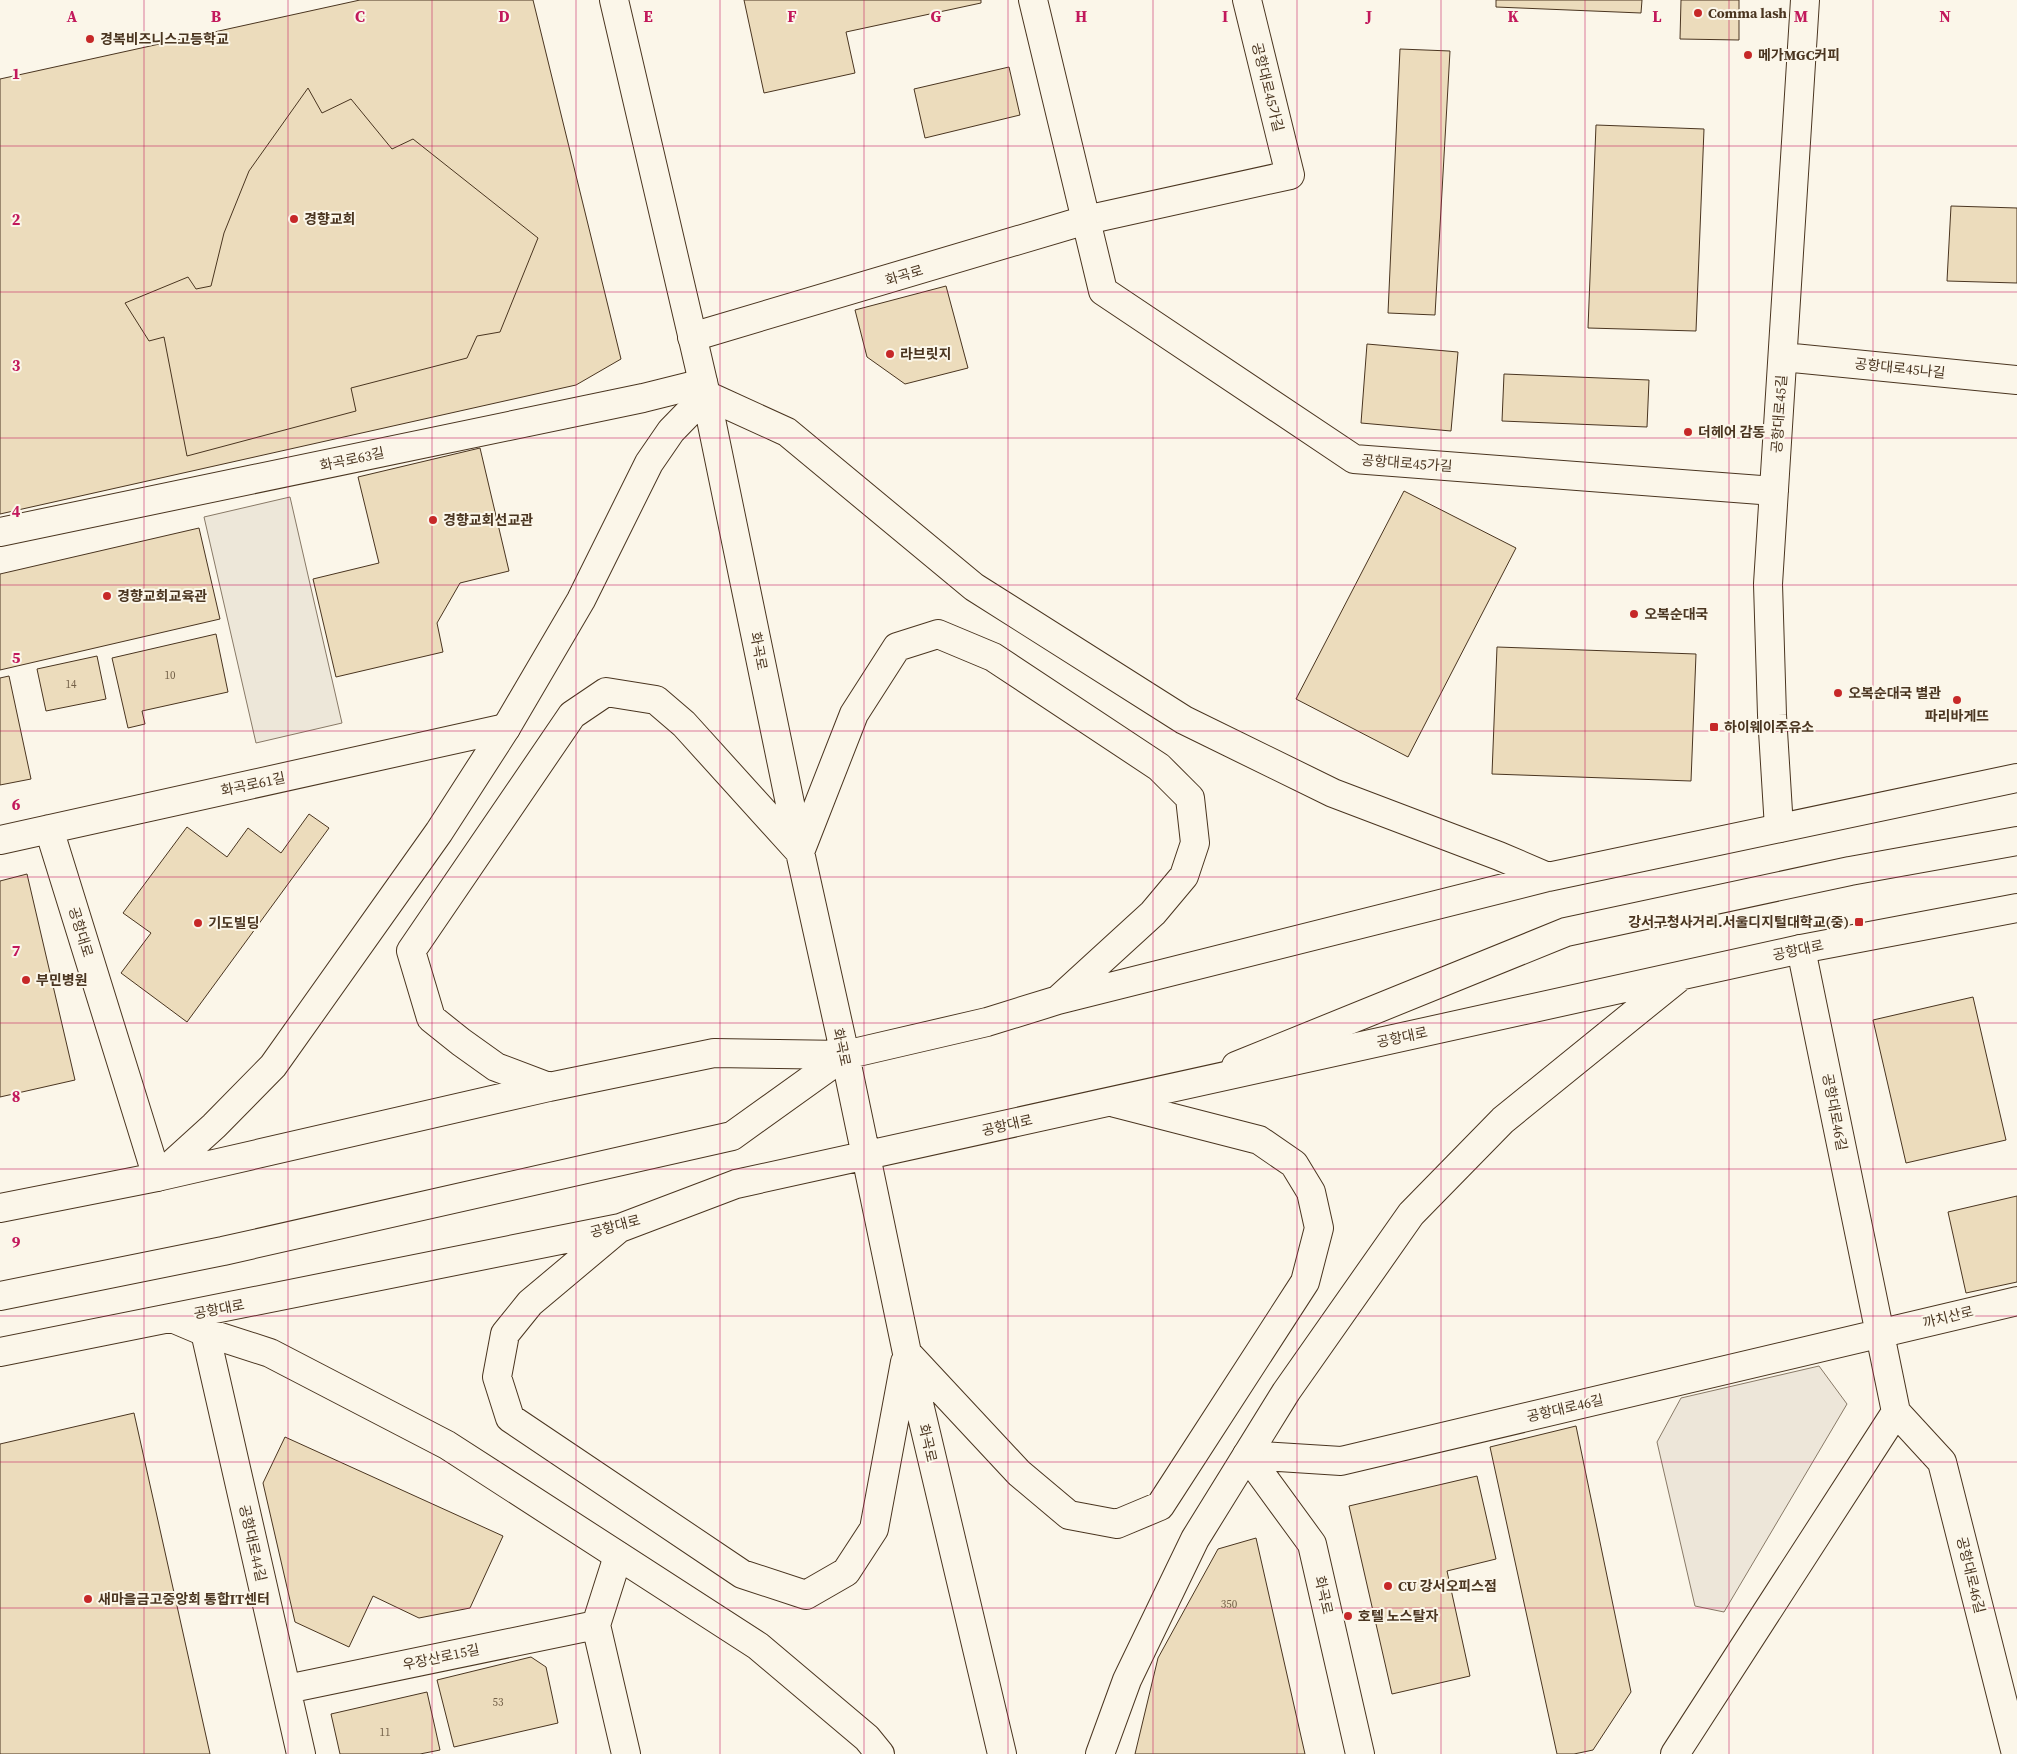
<svg xmlns="http://www.w3.org/2000/svg" width="2017" height="1754" font-family="'Source Serif 4','Noto Sans KR',serif">
  <rect width="100%" height="100%" fill="#fbf6e9"/>
  <path fill="#ede6d9" stroke="#887966" d="M 1819,1366 L 1847,1404 L 1724,1612 L 1695,1606 L 1657,1442 L 1681,1398 Z"/>
  <path fill="#ede7d9" stroke="#887966" d="M 290,497 L 342,723 L 256,743 L 204,517 Z"/>
  <path fill="#ecdcbc" stroke="#4a3520" d="M 360,0 L 533,0 L 621,359 L 576,385 L 0,514 L 0,79 Z
    M 744,0 L 981,0 L 981,3 L 846,32 L 855,73 L 764,93 Z
    M 1496,0 L 1642,0 L 1641,13 L 1496,7 Z
    M 1681,0 L 1739,0 L 1739,40 L 1680,39 Z
    M 1400,49 L 1450,51 L 1435,315 L 1388,313 Z
    M 1009,67 L 1020,115 L 925,138 L 914,89 Z
    M 308,88 L 322,113 L 351,99 L 392,149 L 413,139 L 538,238 L 500,332 L 477,336 L 467,358 L 351,388 L 356,411 L 187,456 L 164,337 L 149,341 L 125,303 L 188,277 L 196,289 L 211,286 L 224,233 L 249,171 Z
    M 1596,125 L 1704,129 L 1696,331 L 1588,328 Z
    M 1951,206 L 2017,208 L 2017,283 L 1947,281 Z
    M 946,286 L 968,368 L 905,384 L 867,357 L 855,310 Z
    M 1367,344 L 1458,352 L 1451,431 L 1361,423 Z
    M 1504,374 L 1649,380 L 1647,427 L 1502,421 Z
    M 480,448 L 509,571 L 460,583 L 437,623 L 443,652 L 336,677 L 313,579 L 379,563 L 358,477 Z
    M 1404,491 L 1516,548 L 1408,757 L 1296,699 Z
    M 199,528 L 220,619 L 0,670 L 0,574 Z
    M 216,634 L 228,692 L 142,711 L 145,724 L 128,728 L 112,658 Z
    M 1497,647 L 1696,654 L 1691,781 L 1492,774 Z
    M 97,656 L 106,699 L 46,711 L 37,669 Z
    M 9,676 L 31,779 L 0,785 L 0,678 Z
    M 309,814 L 329,828 L 187,1022 L 121,973 L 151,933 L 123,913 L 187,827 L 227,857 L 248,828 L 281,853 Z
    M 27,874 L 75,1080 L 0,1097 L 0,881 Z
    M 1973,997 L 2006,1140 L 1906,1163 L 1873,1020 Z
    M 2017,1196 L 2017,1282 L 1966,1293 L 1948,1212 Z
    M 134,1413 L 210,1754 L 0,1754 L 0,1444 Z
    M 1576,1426 L 1631,1692 L 1593,1750 L 1574,1754 L 1557,1754 L 1490,1447 Z
    M 285,1437 L 503,1536 L 470,1608 L 419,1618 L 373,1596 L 349,1647 L 295,1622 L 263,1483 Z
    M 1477,1476 L 1496,1559 L 1447,1571 L 1470,1676 L 1392,1694 L 1349,1506 Z
    M 1256,1538 L 1305,1754 L 1135,1754 L 1158,1658 L 1218,1549 Z
    M 531,1657 L 546,1667 L 558,1723 L 454,1747 L 437,1680 Z
    M 427,1692 L 440,1750 L 420,1754 L 340,1754 L 331,1714 Z"/>
  <g fill="none" stroke-linecap="round" stroke-linejoin="round">
    <defs>
      <path id="minor" d="M 1033,0 L 1103,291 L 1354,459 L 1774,491
        M 692,337 L 1086,220 L 1290,175 L 1247,0
        M 1783,357 L 2017,380
        M 0,532 L 643,398 L 703,383
        M 1779,828 L 1772,715 L 1768,584 L 1805,0
        M 49,829 L 157,1177
        M 0,840 L 506,728
        M 1801,949 L 1896,1412 L 1942,1462 L 2016,1754
        M 1236,1066 L 1566,932 L 1850,871 L 2017,841
        M 0,1296 L 223,1251 L 732,1136 L 845,1055
        M 205,1332 L 301,1754
        M 1247,1455 L 1341,1461 L 2017,1301
        M 1247,1455 L 1312,1544 L 1360,1754
        M 618,1556 L 596,1625 L 626,1754
        M 287,1689 L 596,1625
        M 1675,1754 L 1896,1412"/>
      <path id="major" d="M 614,0 L 706,395 L 800,852 L 845,1055 L 907,1353 L 1002,1754
        M 706,395 L 787,432 L 974,587 L 1184,720 L 1333,793 L 1499,856 L 1548,877
        M 800,852 L 854,714 L 897,647 L 938,634 L 993,657 L 1159,767 L 1190,798 L 1195,843 L 1184,876 L 1153,913 L 1060,998
        M 549,1087 L 496,1067 L 461,1042 L 431,1018 L 411,951 L 572,715 L 606,692 L 656,700 L 684,724 L 799,851
        M 160,1175 L 214,1126 L 273,1066 L 439,832 L 506,728 L 581,600 L 649,463 L 671,431 L 706,395
        M 0,1208 L 157,1177 L 549,1087 L 714,1053 L 845,1055 L 987,1022 L 1058,1000 L 1548,877 L 2017,778
        M 617,1230 L 530,1303 L 505,1334 L 497,1377 L 510,1418 L 742,1574 L 806,1595 L 846,1572 L 874,1529 L 905,1362
        M 172,1318 L 205,1332 L 270,1353 L 447,1445 L 758,1646 L 867,1738 L 880,1754
        M 0,1352 L 620,1228 L 736,1184 L 1801,949 L 2017,908
        M 908,1354 L 1019,1473 L 1069,1515 L 1117,1524 L 1160,1506 L 1305,1282 L 1319,1228 L 1311,1192 L 1294,1164 L 1259,1140 L 1115,1103
        M 1100,1754 L 1127,1680 L 1195,1539 L 1286,1392 L 1411,1214 L 1503,1120 L 1677,979"/>
    </defs>
    <use href="#minor" stroke="#4a3520" stroke-width="30"/>
    <use href="#major" stroke="#4a3520" stroke-width="30"/>
    <use href="#minor" stroke="#fbf6e9" stroke-width="28"/>
    <use href="#major" stroke="#fbf6e9" stroke-width="28"/>
  </g>
  <path fill="none" stroke="#c2185b" stroke-width="1" stroke-opacity="0.55" d="M 144,0 L 144,1754M 288,0 L 288,1754M 432,0 L 432,1754M 576,0 L 576,1754M 720,0 L 720,1754M 864,0 L 864,1754M 1008,0 L 1008,1754M 1153,0 L 1153,1754M 1297,0 L 1297,1754M 1441,0 L 1441,1754M 1585,0 L 1585,1754M 1729,0 L 1729,1754M 1873,0 L 1873,1754M 0,146 L 2017,146M 0,292 L 2017,292M 0,438 L 2017,438M 0,585 L 2017,585M 0,731 L 2017,731M 0,877 L 2017,877M 0,1023 L 2017,1023M 0,1169 L 2017,1169M 0,1316 L 2017,1316M 0,1462 L 2017,1462M 0,1608 L 2017,1608"/>
  <g fill="#c62828" stroke="#fbf6e9" stroke-width="2">
    <circle cx="1698" cy="13" r="5"/>
    <circle cx="90" cy="39" r="5"/>
    <circle cx="1748" cy="55" r="5"/>
    <circle cx="294" cy="219" r="5"/>
    <circle cx="890" cy="354" r="5"/>
    <circle cx="1688" cy="432" r="5"/>
    <circle cx="433" cy="520" r="5"/>
    <circle cx="107" cy="596" r="5"/>
    <circle cx="1634" cy="614" r="5"/>
    <circle cx="1838" cy="693" r="5"/>
    <circle cx="1957" cy="700" r="5"/>
    <rect x="1709" y="722" width="10" height="10" rx="2.5"/>
    <rect x="1854" y="917" width="10" height="10" rx="2.5"/>
    <circle cx="198" cy="923" r="5"/>
    <circle cx="26" cy="980" r="5"/>
    <circle cx="1388" cy="1586" r="5"/>
    <circle cx="88" cy="1599" r="5"/>
    <circle cx="1348" cy="1616" r="5"/>
  </g>
  <g text-anchor="middle" stroke-width="4" stroke-linejoin="round" paint-order="stroke">
    <g font-size="11" fill="#725f47">
      <text x="170" y="679">10</text>
      <text x="71" y="688">14</text>
      <text x="1229" y="1608">350</text>
      <text x="498" y="1706">53</text>
      <text x="385" y="1736">11</text>
    </g>
    <g font-size="14" font-weight="bold" fill="#4a3520" stroke="#fbf6e9" text-anchor="start">
      <text x="1708" y="18">Comma lash</text>
      <text x="100" y="44">경복비즈니스고등학교</text>
      <text x="1758" y="60">메가MGC커피</text>
      <text x="304" y="224">경향교회</text>
      <text x="900" y="359">라브릿지</text>
      <text x="1698" y="437">더헤어 감동</text>
      <text x="443" y="525">경향교회선교관</text>
      <text x="117" y="601">경향교회교육관</text>
      <text x="1644" y="619">오복순대국</text>
      <text x="1848" y="698">오복순대국 별관</text>
      <text x="1957" y="721" text-anchor="middle">파리바게뜨</text>
      <text x="1724" y="732">하이웨이주유소</text>
      <text x="1849" y="927" text-anchor="end">강서구청사거리.서울디지털대학교(중)</text>
      <text x="208" y="928">기도빌딩</text>
      <text x="36" y="985">부민병원</text>
      <text x="1398" y="1591">CU 강서오피스점</text>
      <text x="98" y="1604">새마을금고중앙회 통합IT센터</text>
      <text x="1358" y="1621">호텔 노스탈자</text>
    </g>
    <g font-size="14" fill="#4a3520" stroke="#fbf6e9">
      <text transform="translate(1268 87) rotate(76)" y="5">공항대로45가길</text>
      <text transform="translate(904 275) rotate(-17)" y="5">화곡로</text>
      <text transform="translate(1900 368) rotate(6)" y="5">공항대로45나길</text>
      <text transform="translate(1779 414) rotate(-86)" y="5">공항대로45길</text>
      <text transform="translate(352 459) rotate(-12)" y="5">화곡로63길</text>
      <text transform="translate(1407 463) rotate(4)" y="5">공항대로45가길</text>
      <text transform="translate(759 651) rotate(79)" y="5">화곡로</text>
      <text transform="translate(253 784) rotate(-12)" y="5">화곡로61길</text>
      <text transform="translate(81 932) rotate(73)" y="5">공항대로</text>
      <text transform="translate(1798 950) rotate(-12)" y="5">공항대로</text>
      <text transform="translate(1402 1037) rotate(-12)" y="5">공항대로</text>
      <text transform="translate(842 1047) rotate(78)" y="5">화곡로</text>
      <text transform="translate(1835 1112) rotate(79)" y="5">공항대로46길</text>
      <text transform="translate(1007 1125) rotate(-13)" y="5">공항대로</text>
      <text transform="translate(615 1226) rotate(-15)" y="5">공항대로</text>
      <text transform="translate(219 1309) rotate(-11)" y="5">공항대로</text>
      <text transform="translate(1948 1317) rotate(-14)" y="5">까치산로</text>
      <text transform="translate(1565 1408) rotate(-13)" y="5">공항대로46길</text>
      <text transform="translate(928 1443) rotate(77)" y="5">화곡로</text>
      <text transform="translate(253 1543) rotate(77)" y="5">공항대로44길</text>
      <text transform="translate(1971 1575) rotate(76)" y="5">공항대로46길</text>
      <text transform="translate(1324 1595) rotate(77)" y="5">화곡로</text>
      <text transform="translate(441 1657) rotate(-12)" y="5">우장산로15길</text>
    </g>
  </g>
  <g font-size="16" text-anchor="middle" font-weight="bold" fill="#c2185b" stroke="#fbf6e9" stroke-width="4" stroke-linejoin="round" paint-order="stroke">
    <text x="72" y="22">A</text>
    <text x="216" y="22">B</text>
    <text x="360" y="22">C</text>
    <text x="504" y="22">D</text>
    <text x="648" y="22">E</text>
    <text x="792" y="22">F</text>
    <text x="936" y="22">G</text>
    <text x="1081" y="22">H</text>
    <text x="1225" y="22">I</text>
    <text x="1369" y="22">J</text>
    <text x="1513" y="22">K</text>
    <text x="1657" y="22">L</text>
    <text x="1801" y="22">M</text>
    <text x="1945" y="22">N</text>
    <text x="16" y="79">1</text>
    <text x="16" y="225">2</text>
    <text x="16" y="371">3</text>
    <text x="16" y="517">4</text>
    <text x="16" y="663">5</text>
    <text x="16" y="810">6</text>
    <text x="16" y="956">7</text>
    <text x="16" y="1102">8</text>
    <text x="16" y="1248">9</text>
  </g>
</svg>
